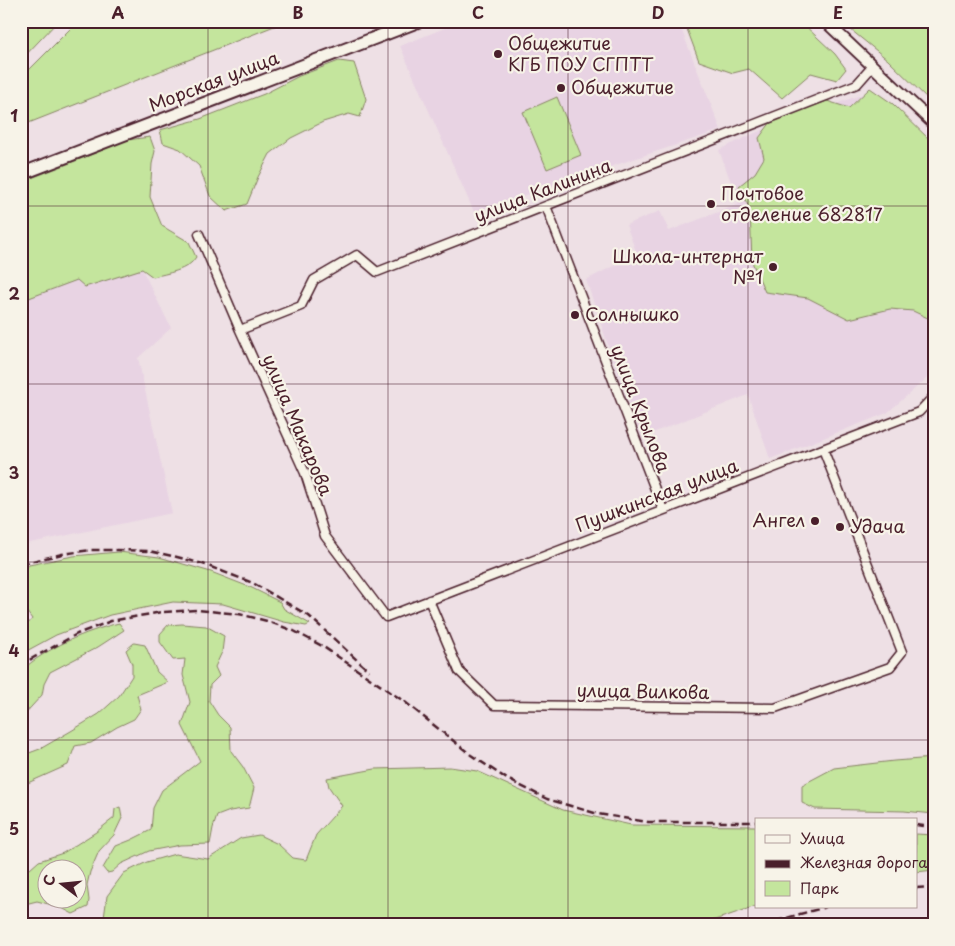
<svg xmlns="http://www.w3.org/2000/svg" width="955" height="946" font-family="'Playpen Sans',sans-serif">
  <rect width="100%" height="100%" fill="#eee0e5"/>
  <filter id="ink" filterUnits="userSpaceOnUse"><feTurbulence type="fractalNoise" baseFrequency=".02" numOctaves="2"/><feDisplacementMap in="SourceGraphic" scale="10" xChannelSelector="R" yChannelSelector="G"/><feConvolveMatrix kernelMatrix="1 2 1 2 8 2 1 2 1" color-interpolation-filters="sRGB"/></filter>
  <g filter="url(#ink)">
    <path fill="#e8d3e3" d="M 462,21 L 678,21 L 721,130 L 474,212 L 400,46 Z
      M 863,94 L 934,171 L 934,372 L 887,413 L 770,459 L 748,395 L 642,437 L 608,345 L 586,280 L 637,254 L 626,225 L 660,211 L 669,231 L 739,204 L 719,150 L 755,133 Z
      M 136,257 L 171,328 L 138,358 L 172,513 L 21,545 L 21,301 Z"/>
    <path fill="#c4e59d" stroke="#878264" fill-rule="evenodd" d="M 21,21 L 58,21 L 21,60 Z
      M 78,21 L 287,21 L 21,126 L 21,78 Z
      M 684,21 L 800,21 L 835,54 L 846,69 L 837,80 L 811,73 L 782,98 L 749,69 L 733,73 L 699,61 Z
      M 840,21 L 934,21 L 934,105 L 888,60 Z
      M 339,61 L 354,63 L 366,99 L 360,117 L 349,114 L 323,122 L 291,138 L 270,154 L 258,177 L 247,204 L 226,211 L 210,196 L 199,166 L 180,149 L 163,143 L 160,130 L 200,119 L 264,94 L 299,76 Z
      M 870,88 L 893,104 L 934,144 L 934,321 L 913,311 L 890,309 L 849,319 L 808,298 L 765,292 L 752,262 L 750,210 L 739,186 L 755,173 L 764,158 L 759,138 L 771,122 L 827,101 L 849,108 Z
      M 557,97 L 581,155 L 547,169 L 523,112 Z
      M 150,137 L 155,151 L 152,164 L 150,197 L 162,226 L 189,242 L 196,257 C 188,271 167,273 153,277 L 142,269 L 85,287 L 77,280 L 21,301 L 21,182 L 83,158 L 127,140 Z
      M 119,552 L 159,557 L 211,572 L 252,588 L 280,602 L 284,609 L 310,624 L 306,626 L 284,622 L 223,604 L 173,602 L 110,615 L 56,635 L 21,654 L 21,624 L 30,622 L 32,619 L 21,604 L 21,572 L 29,565 L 73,556 Z
      M 119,623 L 124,630 L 98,647 L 50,672 L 44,684 L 42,695 L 21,718 L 21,671 C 46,648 86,631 119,623 Z
      M 182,624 L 206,626 L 224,636 L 222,652 L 215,667 L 219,676 L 210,685 L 209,701 L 218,715 L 230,727 L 231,751 L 243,767 L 254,788 L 249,808 L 230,811 L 217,816 L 213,828 L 210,844 L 180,845 L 149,851 L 121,864 L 112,872 L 107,873 L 103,868 L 116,846 L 131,840 L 151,830 L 153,808 L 162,790 L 200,761 L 182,725 L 190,702 L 183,675 L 185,659 L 173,660 L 160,642 L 160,634 L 168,625 Z
      M 134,643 L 145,645 L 157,672 L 168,682 L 137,695 L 141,709 L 134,719 L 117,727 L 91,743 L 75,746 L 68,765 L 21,786 L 21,756 L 40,749 L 71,731 L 99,714 L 119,696 L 132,676 L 132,664 L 126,650 Z
      M 934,758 L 934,814 L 904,811 L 815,809 L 802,803 L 802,785 L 834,768 L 894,761 Z
      M 450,767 L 477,771 L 563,810 L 631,825 L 756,826 L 756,906 L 700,925 L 654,925 L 652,922 L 642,925 L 105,925 L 104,918 L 107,896 L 124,873 L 147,862 L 175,854 L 208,859 L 241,838 L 259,835 L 278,844 L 293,858 L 306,860 L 316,835 L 342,806 L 329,787 L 327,778 L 375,769 Z
      M 120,807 L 122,818 L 114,835 L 99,851 L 90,872 L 87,885 L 89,900 L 88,907 L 73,914 L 60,907 L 37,901 L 21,905 L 21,868 L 30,869 L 39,861 L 63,853 L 96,832 L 114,818 L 115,809 ZM 48,868 L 78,868 L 78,898 L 48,898 Z
      M 916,834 L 934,835 L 934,870 L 916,872 Z"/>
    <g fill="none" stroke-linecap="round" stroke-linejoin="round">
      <defs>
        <path id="minor" d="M 546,206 L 663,510
          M 199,234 L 240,330 L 305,473 L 325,536 L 386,617 L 919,412 L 934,396
          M 240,330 L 301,306 L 314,280 L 357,255 L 377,272 L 857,84 L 872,67
          M 429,600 L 459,671 L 494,705 L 775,708 L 890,667 L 902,652 L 823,449"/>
        <path id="tertiary" d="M 825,21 L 934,124"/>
        <path id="secondary" d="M 21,174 L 419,21"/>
      </defs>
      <use href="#minor" stroke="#4a1f2b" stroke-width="11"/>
      <use href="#tertiary" stroke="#4a1f2b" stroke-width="14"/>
      <use href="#secondary" stroke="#4a1f2b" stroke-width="15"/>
      <use href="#minor" stroke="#f7f3e8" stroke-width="8"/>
      <use href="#tertiary" stroke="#f7f3e8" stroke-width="10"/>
      <use href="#secondary" stroke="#f7f3e8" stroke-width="11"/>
      <path stroke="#4a1f2b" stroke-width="2.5" stroke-dasharray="8 4" stroke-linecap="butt" d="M 21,564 L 62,554 L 91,550 L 117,550 L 149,551 L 177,557 L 203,564 L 253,583 L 309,616 L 369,671
        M 21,668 L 31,659 L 77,634 L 111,621 L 162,612 L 198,610 L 239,614 L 267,621 L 294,631 L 322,646 L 405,702 L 471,755 L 507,779 L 547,799 L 598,814 L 648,822 L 756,822
        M 916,825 L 934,827
        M 916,888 L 934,887
        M 764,925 L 800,914 L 826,907"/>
    </g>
  </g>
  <path fill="none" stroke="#4a1f2b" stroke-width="1" stroke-opacity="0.55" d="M 208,21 L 208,925M 388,21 L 388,925M 568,21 L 568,925M 748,21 L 748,925M 21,206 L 934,206M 21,384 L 934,384M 21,562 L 934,562M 21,740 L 934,740"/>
  <g fill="#4a1f2b" stroke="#f7f3e8" stroke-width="2">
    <circle cx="498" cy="54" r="5"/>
    <circle cx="561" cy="88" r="5"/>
    <circle cx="711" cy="204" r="5"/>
    <circle cx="773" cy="267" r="5"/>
    <circle cx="575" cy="315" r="5"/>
    <circle cx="815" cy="521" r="5"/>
    <circle cx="840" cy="527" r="5"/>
  </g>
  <g text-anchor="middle" stroke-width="4.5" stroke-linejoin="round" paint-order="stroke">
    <g font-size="18" fill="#4a1f2b" stroke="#f7f3e8" text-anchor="start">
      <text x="508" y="50">Общежитие<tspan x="508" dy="21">КГБ ПОУ СГПТТ</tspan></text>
      <text x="571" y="94">Общежитие</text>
      <text x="721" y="200">Почтовое<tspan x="721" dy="21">отделение 682817</tspan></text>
      <text x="763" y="263" text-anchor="end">Школа-интернат<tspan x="763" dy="21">№1</tspan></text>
      <text x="585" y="321">Солнышко</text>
      <text x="805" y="527" text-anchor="end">Ангел</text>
      <text x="850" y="533">Удача</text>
    </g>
    <g font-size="18" fill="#4a1f2b" stroke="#f7f3e8">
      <text transform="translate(214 82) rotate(-21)" y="6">Морская улица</text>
      <text transform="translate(543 191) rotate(-21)" y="6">улица Калинина</text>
      <text transform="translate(640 409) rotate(69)" y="6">улица Крылова</text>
      <text transform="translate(297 425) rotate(67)" y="6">улица Макарова</text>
      <text transform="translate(657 496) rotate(-21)" y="6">Пушкинская улица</text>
      <text transform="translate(643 692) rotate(1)" y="6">улица Вилкова</text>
    </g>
  </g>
  <rect width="955" height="946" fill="none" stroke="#f7f3e8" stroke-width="55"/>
  <rect x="755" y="818" width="162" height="90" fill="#f7f3e8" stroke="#b29e9c"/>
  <rect x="765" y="835" width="25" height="8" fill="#f7f3e8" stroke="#b29e9c"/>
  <text x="800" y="844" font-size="15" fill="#4a1f2b">Улица</text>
  <rect x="765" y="860" width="25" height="8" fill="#4a1f2b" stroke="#b29e9c"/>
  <text x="800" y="868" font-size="15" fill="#4a1f2b">Железная дорога</text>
  <rect x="765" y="881" width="25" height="15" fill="#c4e59d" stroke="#b29e9c"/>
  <text x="800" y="894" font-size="15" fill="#4a1f2b">Парк</text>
  <g transform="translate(62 884) rotate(286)"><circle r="24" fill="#f7f3e8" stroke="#b29e9c"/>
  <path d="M0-4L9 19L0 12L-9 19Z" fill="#4a1f2b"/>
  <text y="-8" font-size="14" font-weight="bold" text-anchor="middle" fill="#4a1f2b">С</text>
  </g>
  <rect x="28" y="28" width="900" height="890" fill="none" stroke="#4a1f2b" stroke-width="2"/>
  <g font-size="16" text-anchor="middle" font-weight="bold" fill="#4a1f2b">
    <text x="118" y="19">A</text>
    <text x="298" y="19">B</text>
    <text x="478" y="19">C</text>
    <text x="658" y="19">D</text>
    <text x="838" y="19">E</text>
    <text x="14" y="122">1</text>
    <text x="14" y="300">2</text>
    <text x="14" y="479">3</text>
    <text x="14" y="657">4</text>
    <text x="14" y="835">5</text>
  </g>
</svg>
